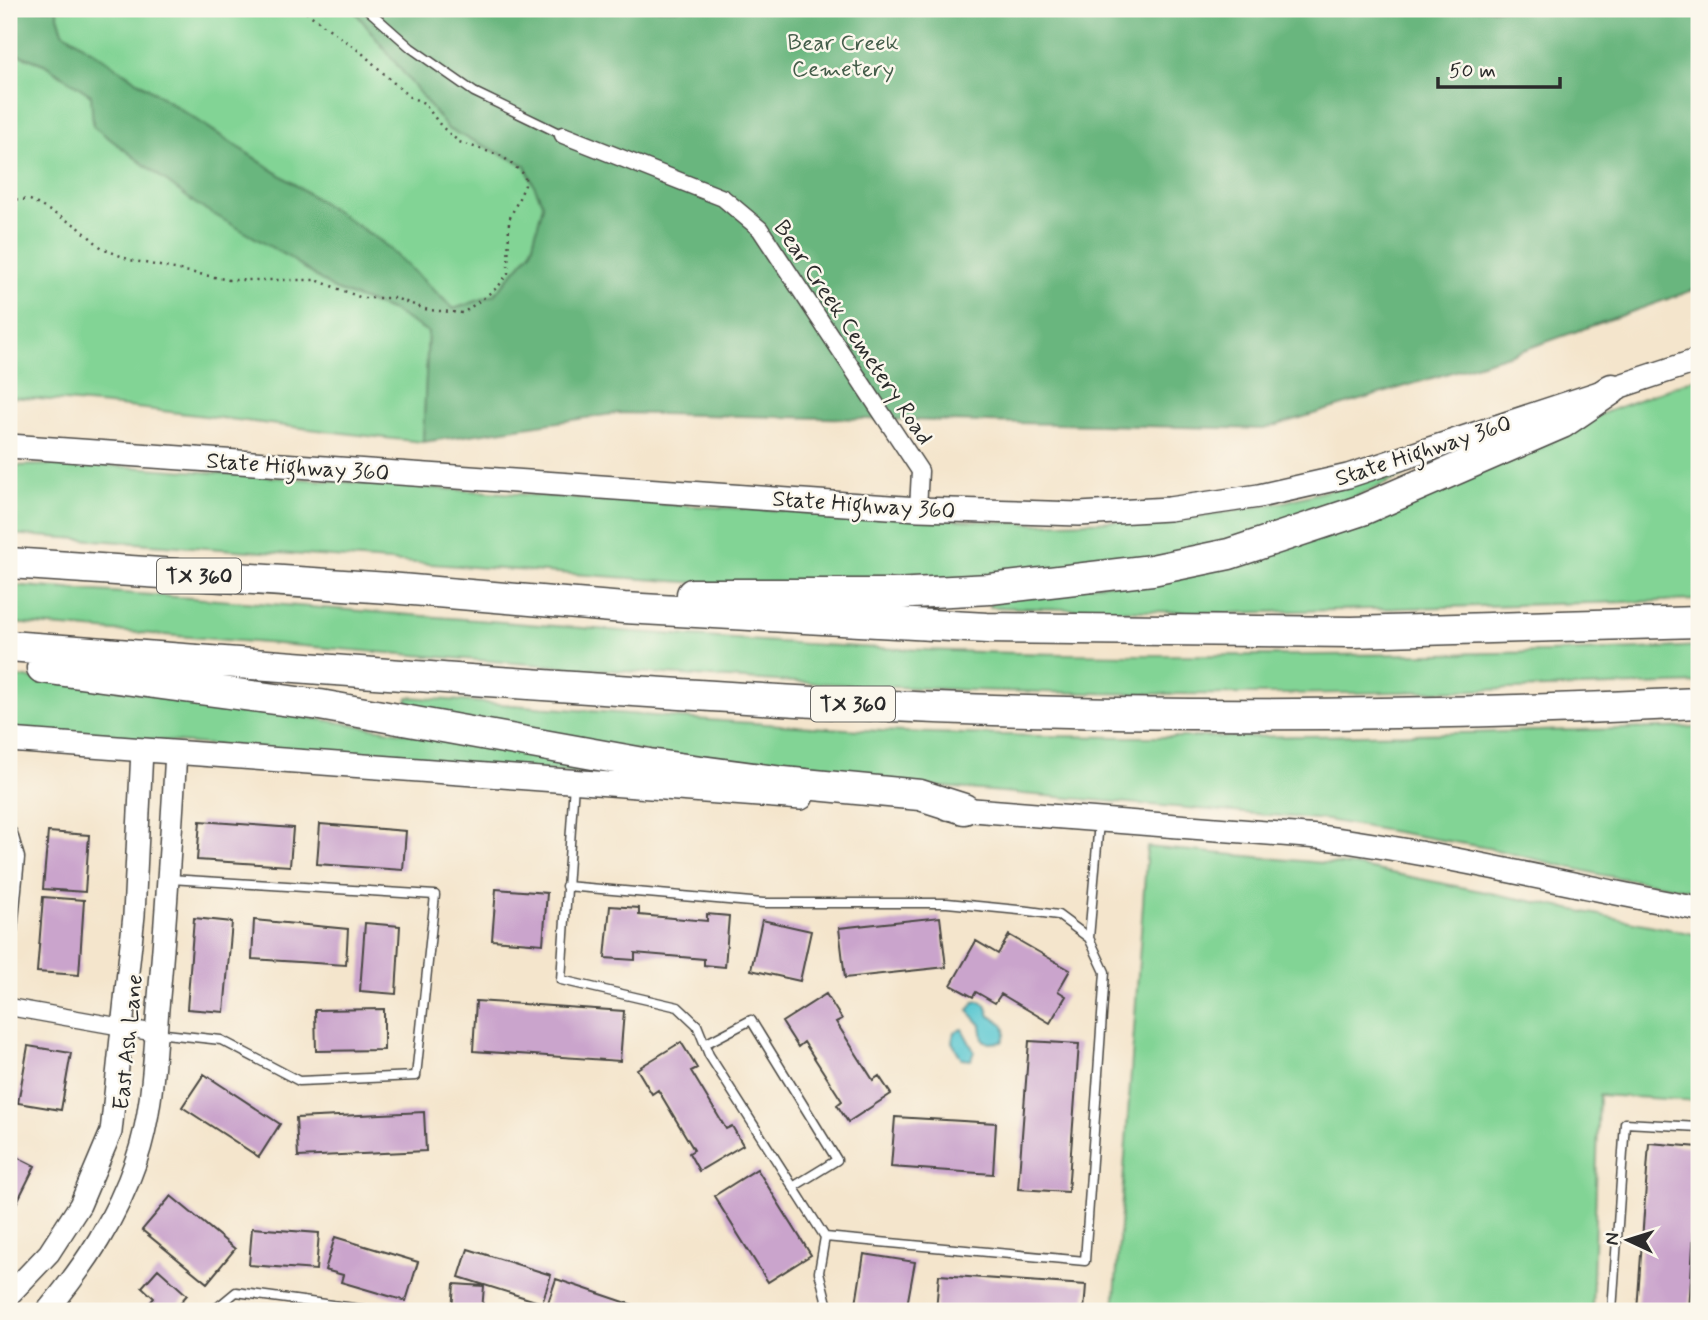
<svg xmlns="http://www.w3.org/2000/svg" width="1708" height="1320" font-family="Mynerve,sans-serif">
  <rect width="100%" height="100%" fill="#fbf7ec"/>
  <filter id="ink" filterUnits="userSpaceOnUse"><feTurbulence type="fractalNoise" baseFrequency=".0143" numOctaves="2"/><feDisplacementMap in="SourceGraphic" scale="14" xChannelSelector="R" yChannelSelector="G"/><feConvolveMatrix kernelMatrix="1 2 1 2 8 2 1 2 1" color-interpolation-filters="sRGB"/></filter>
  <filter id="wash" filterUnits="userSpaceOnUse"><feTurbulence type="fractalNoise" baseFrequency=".00686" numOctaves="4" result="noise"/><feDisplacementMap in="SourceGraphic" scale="28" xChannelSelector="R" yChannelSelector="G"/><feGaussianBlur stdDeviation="1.57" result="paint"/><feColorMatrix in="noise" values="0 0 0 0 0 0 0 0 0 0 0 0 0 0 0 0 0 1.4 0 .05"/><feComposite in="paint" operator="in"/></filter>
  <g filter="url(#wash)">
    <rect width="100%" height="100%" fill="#f4e5cc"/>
    <path fill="#82d495" stroke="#568060" stroke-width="2" d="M 56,9 L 353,9 L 448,129 L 526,165 L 543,205 L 531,252 L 494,295 L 454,309 L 382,242 L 63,32 Z
      M 9,51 L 44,64 L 91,95 L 290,258 L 334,289 L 393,311 L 428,332 L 423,442 C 285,428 147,405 9,397 Z
      M 1699,377 L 1699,600 L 1228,613 L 990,607 L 990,597 L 1174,576 Z
      M 88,464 L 676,505 L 1036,524 L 1190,518 L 1284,502 L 1405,470 L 1405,475 L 1355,497 L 1211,550 L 1019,578 L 742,586 L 9,534 L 9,466 Z
      M 9,585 C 280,603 552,628 823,645 C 990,655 1158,656 1325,655 C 1450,654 1575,653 1699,646 L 1699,683 C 1495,690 1291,697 1087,693 C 727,687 367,649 9,623 Z
      M 9,676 L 156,693 L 616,767 L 614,776 L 9,729 Z
      M 408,697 C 559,708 710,722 862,730 C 1140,744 1421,734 1699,727 L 1699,891 L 1602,875 L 1488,848 L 1327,820 L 745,770 L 406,710 Z
      M 1147,847 L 1356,866 L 1699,935 L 1699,1101 L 1599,1095 L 1592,1311 L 1114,1311 Z"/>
    <path fill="#69b67e" stroke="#4a7054" stroke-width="2" d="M 9,9 L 56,9 L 63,32 L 382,242 L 454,309 L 494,295 L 531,252 L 543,205 L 525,165 L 448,129 L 353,9 L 1699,9 L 1699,288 L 1515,353 L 1264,429 L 619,413 L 423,442 L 428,332 L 393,311 L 334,289 L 290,258 L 196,204 L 93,126 L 91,95 L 44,64 L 9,51 Z"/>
    <path fill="#5bc8d1" stroke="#437a7e" stroke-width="2" d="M 979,1001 L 986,1005 L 990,1016 C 1002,1022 1010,1027 1002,1042 L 989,1043 L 983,1040 L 981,1025 L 968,1011 L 974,1002 Z
      M 962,1029 L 974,1051 L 971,1060 L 962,1059 L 952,1042 L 954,1032 Z"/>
    <g id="blocks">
      <path fill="#caa4cc" d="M 200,821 L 293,828 L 290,866 L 197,860 Z
        M 320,824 L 406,831 L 403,870 L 317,864 Z
        M 48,832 L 89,835 L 85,892 L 43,889 Z
        M 496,889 L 547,893 L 543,944 L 492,940 Z
        M 43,897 L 84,900 L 79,975 L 37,972 Z
        M 610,906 L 639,908 L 639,915 L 707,921 L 707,914 L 729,916 L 725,967 L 704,965 L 704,959 L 635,953 L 635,960 L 605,958 Z
        M 940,917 L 946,967 L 845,978 L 839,928 Z
        M 194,918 L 232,922 L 224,1012 L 187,1009 Z
        M 254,920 L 348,929 L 346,965 L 252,959 Z
        M 762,920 L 811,931 L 800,981 L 751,970 Z
        M 365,923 L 400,926 L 396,994 L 360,991 Z
        M 1009,935 L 1070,970 L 1058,991 L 1066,996 L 1050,1023 L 1001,994 L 995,1003 L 976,992 L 973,997 L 951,985 L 976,941 L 998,954 Z
        M 826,994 L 842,1019 L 836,1022 L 873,1080 L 879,1076 L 891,1094 L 848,1122 L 837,1105 L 842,1101 L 804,1042 L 798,1047 L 782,1022 Z
        M 476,1001 L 624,1011 L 620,1061 L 473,1051 Z
        M 384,1009 L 384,1050 L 316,1051 L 315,1010 Z
        M 1029,1041 L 1079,1044 L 1068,1192 L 1018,1189 Z
        M 681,1042 L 697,1068 L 691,1071 L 726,1129 L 732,1126 L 743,1145 L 699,1171 L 689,1153 L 694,1150 L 658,1090 L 652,1094 L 637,1069 Z
        M 28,1046 L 71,1053 L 61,1110 L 18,1103 Z
        M 204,1074 L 280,1124 L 259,1157 L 182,1107 Z
        M 424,1112 L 426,1151 L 298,1157 L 296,1118 Z
        M 895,1117 L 996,1123 L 993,1174 L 891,1167 Z
        M 1649,1143 L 1699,1147 L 1689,1311 L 1637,1311 Z
        M 9,1153 L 35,1166 L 9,1218 Z
        M 757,1169 L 811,1255 L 768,1282 L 714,1196 Z
        M 171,1196 L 235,1249 L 207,1283 L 142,1230 Z
        M 252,1228 L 319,1233 L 316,1270 L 249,1265 Z
        M 335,1237 L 418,1262 L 406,1301 L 341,1282 L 343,1275 L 325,1270 Z
        M 468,1249 L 551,1275 L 542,1303 L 459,1277 Z
        M 864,1254 L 915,1262 L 906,1311 L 856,1304 Z
        M 158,1269 L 187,1295 L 173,1311 L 143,1311 L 154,1298 L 142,1287 Z
        M 939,1275 L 1086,1285 L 1084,1311 L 936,1311 Z
        M 556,1279 L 651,1311 L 561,1311 L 547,1306 Z
        M 454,1284 L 484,1286 L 482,1311 L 452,1311 Z"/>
    </g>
  </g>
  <g filter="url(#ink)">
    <use href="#blocks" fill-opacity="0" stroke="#494743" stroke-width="2"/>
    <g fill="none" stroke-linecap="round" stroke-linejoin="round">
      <defs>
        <path id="service" d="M 367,9 L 411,48 L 474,92 L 563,135
          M 574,783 L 561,980 L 678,1007 L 697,1025 L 709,1055 L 825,1237
          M 566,886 L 763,903 L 947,903 L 1029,911 L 1058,915 L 1089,938
          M 156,1033 L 221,1040 L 299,1081 L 416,1076 L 435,895 L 170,879
          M 705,1044 L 751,1020 L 837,1160 L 793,1187
          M 213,1311 L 236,1292 L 376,1311
          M 829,1311 L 819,1272 L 825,1237 L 1085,1261 L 1105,972 L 1089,938 L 1099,822
          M 1612,1311 L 1625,1123 L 1699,1127"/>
        <path id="minor" d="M 563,135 L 723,198 L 760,229 L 920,471 L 918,509
          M 9,834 L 16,858 L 9,930
          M 9,1007 L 156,1033"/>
        <path id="tertiary" d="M 9,1295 L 49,1253 L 80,1205 L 111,1132 L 134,915 L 142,750
          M 47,1311 C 86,1264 116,1219 136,1161 C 153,1112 154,1058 158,1008 C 166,922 171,837 176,752"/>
        <path id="secondary" d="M 9,446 L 918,509 L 1079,514 L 1169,509 L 1259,496 L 1348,476 L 1699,360
          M 9,740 L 801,798
          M 947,808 L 1319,837 C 1447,854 1572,886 1699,909"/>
        <path id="motorway" d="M 9,563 L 389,588 L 624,608 L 987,628 L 1352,632 L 1699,622
          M 692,594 L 893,594 L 990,589 L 1152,570 L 1229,554 L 1362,510 L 1562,423 L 1612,389
          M 9,646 C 283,666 557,688 832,703 C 1121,719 1410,717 1699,703
          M 42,668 L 320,705 L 649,764 L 783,782 L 920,795 L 964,809"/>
      </defs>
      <use href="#service" stroke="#494743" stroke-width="11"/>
      <use href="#minor" stroke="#494743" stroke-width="19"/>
      <use href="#tertiary" stroke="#494743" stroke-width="24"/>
      <use href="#secondary" stroke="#494743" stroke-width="26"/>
      <use href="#motorway" stroke="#494743" stroke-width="33"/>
      <path stroke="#494743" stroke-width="2.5" stroke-dasharray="2 5" stroke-linecap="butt" d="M 9,199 L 30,200 L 77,226 L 102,248 L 130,260 L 229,280 L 316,280 L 362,298 L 395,298 L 428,310 L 463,313 L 498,287 L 508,273 L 509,220 L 525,185 L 525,175 L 502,156 L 459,142 L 441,126 L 424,103 L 408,96 L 363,54 L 302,9"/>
      <use href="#service" stroke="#fff" stroke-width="8"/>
      <use href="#minor" stroke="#fff" stroke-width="16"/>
      <use href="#tertiary" stroke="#fff" stroke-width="21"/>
      <use href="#secondary" stroke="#fff" stroke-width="23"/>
      <use href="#motorway" stroke="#fff" stroke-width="30"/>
    </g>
  </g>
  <g text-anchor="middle" stroke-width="5" stroke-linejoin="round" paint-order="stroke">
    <g fill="#fbf7ec" stroke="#696865" stroke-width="2">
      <rect x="157" y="558.5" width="84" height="35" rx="5"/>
      <rect x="811" y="686.5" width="84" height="35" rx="5"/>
    </g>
    <g font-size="21" font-weight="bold" fill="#2b2b2b">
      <text x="199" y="583">TX 360</text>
      <text x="853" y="711">TX 360</text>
    </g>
    <g font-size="23" fill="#455e4b" stroke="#fbf7ec">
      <text x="843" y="50">Bear Creek<tspan x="843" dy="26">Cemetery</tspan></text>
    </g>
    <g font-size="23" fill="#2b2b2b" stroke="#fbf7ec">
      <text transform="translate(854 332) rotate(56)" y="8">Bear Creek Cemetery Road</text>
      <text transform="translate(1423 450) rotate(-18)" y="8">State Highway 360</text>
      <text transform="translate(298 466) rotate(4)" y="8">State Highway 360</text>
      <text transform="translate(864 504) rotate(4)" y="8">State Highway 360</text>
      <text transform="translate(127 1042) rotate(-84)" y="8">East Ash Lane</text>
    </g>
  </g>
  <rect width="1708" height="1320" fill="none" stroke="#fbf7ec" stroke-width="35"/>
  <g transform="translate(1628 1240) rotate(274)" stroke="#fbf7ec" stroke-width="5" paint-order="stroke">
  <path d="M0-5L12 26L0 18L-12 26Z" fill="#2b2b2b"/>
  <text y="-10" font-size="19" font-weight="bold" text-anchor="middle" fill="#2b2b2b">N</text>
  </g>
  <path d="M1438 77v10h122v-10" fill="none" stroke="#2b2b2b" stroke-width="3.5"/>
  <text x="1449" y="77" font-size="21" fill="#2b2b2b" stroke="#fbf7ec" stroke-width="5" paint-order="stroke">50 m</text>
</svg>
